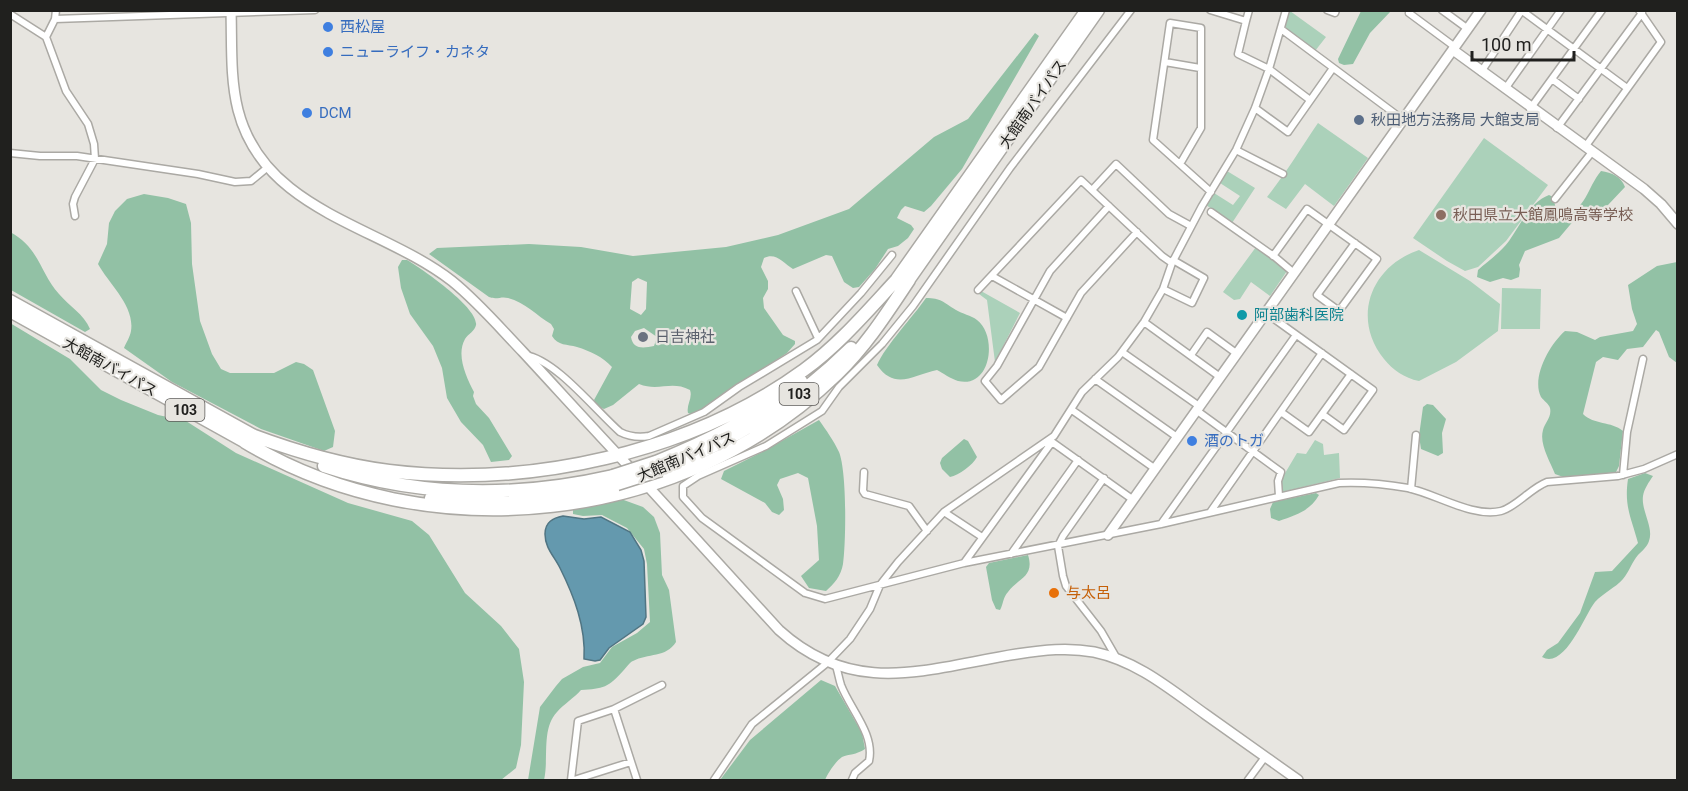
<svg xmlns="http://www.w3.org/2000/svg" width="1688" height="791" font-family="Roboto,'Noto Sans JP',sans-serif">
  <rect width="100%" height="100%" fill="#e7e5e0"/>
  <path fill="#abd1ba" d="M 1290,11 L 1326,37 L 1315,51 L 1287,31 L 1285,25 Z
    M 1318,123 L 1368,158 L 1334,206 L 1305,184 L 1286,209 L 1267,197 C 1286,173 1301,148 1318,123 Z
    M 1484,138 L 1548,185 L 1506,241 L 1478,267 L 1465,271 L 1447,261 L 1413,238 Z
    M 1227,171 L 1255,188 L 1232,223 L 1206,205 L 1214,193 L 1233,205 L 1240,196 L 1220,183 Z
    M 1256,247 L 1287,271 L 1270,296 L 1251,282 L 1240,299 L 1234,300 L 1223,292 Z
    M 1419,250 L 1470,281 L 1500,304 L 1498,331 L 1456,362 L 1419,381 C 1404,378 1393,370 1384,359 C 1351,318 1371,266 1419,250 Z
    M 1502,288 L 1541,289 L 1540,329 L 1501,329 Z
    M 981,291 L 1020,313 L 995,362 L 987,300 L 979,294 Z
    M 1315,440 L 1323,444 L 1324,455 L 1339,453 L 1340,478 L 1282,492 L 1281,480 L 1297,453 L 1306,454 Z"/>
  <path fill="#92c1a5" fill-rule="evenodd" d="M 1361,11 L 1391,11 L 1370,33 L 1353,64 L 1344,65 L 1339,63 L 1338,59 Z
    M 1035,33 L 1039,36 L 962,169 L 931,206 L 924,212 L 905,206 L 901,210 L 897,218 L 911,225 L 914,229 L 908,238 L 898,246 L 888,249 L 875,269 L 859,287 L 853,288 L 844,282 L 832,256 L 826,255 L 793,269 C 783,263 776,252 764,258 L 761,267 L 768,281 L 768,289 L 763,298 L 764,308 L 783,335 L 795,341 L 795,344 L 787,353 L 693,415 L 688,413 C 686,405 693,398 690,390 C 671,380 659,392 639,384 L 613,405 L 604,409 L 597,406 L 594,400 L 612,367 C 603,357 590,351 577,347 C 567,344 558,346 552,336 L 554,329 L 551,324 C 537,316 525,302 508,298 C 501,296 497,300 489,297 L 429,254 L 437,248 L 529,244 L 581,247 L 633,256 L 726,247 L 778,235 L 849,209 L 934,137 L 968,119 ZM 638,278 L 647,282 L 646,309 L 641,315 L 630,309 L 632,282 ZM 644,328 L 657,337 L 654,346 C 644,348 633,350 631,337 L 635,331 Z
    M 1601,171 C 1612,173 1621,176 1625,187 L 1608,205 L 1575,219 L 1559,238 L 1525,251 L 1519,265 L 1520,269 L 1519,277 L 1511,280 L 1503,278 L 1490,282 L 1477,277 L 1478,270 C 1488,261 1501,252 1509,241 C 1520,225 1530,202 1549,195 L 1553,197 L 1557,213 L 1563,216 C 1586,210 1587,188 1601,171 Z
    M 144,194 L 168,198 L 186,204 L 191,223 L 192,264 L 200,321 L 212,354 L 221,369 L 230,373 L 274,373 L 296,362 L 304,364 L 313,370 L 335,431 L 333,447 L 324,451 L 261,429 L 172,382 L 124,348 C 126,343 130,337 131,331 C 135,306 109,284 98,264 L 107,244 L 109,223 L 115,211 L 127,199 Z
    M 10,232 C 39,247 40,273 59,294 C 69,306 84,314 90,329 L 85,332 L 11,290 Z
    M 402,260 L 407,260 C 421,268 479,308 476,325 C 475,331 468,334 465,339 C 456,355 466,377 474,392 L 473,396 L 476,404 L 489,418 L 512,456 L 509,460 L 491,462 L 483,445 L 461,422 L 447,398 L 442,368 L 433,346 L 410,314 L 401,288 L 398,267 Z
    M 1677,262 L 1677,363 L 1669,357 L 1659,332 L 1656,330 L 1643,347 L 1627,349 L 1618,360 L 1603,357 L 1596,362 L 1583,414 C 1594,425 1611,421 1623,431 L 1619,466 L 1616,472 L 1566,478 L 1555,474 C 1550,461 1539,444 1543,430 C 1545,422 1552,417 1550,408 C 1549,404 1544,401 1541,397 C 1531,377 1550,344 1565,331 L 1577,332 L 1595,340 L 1600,337 L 1633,331 L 1637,324 L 1632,309 L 1628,285 L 1657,266 Z
    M 926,298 C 941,298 943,302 956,310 C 962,314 971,315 977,320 C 998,336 991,389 958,381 C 951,379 943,373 937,370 C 913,375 895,391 877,365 C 886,345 912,318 926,298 Z
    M 10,323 L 70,359 L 101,390 L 121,400 L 158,415 L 186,421 L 236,453 L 348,503 L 412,521 L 429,535 L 465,593 L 501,626 L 519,649 L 524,682 L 521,745 L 516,768 L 501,780 L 11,780 Z
    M 1427,404 L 1433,405 L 1446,419 L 1442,433 L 1443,453 L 1438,456 L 1421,449 L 1419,436 L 1423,407 Z
    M 819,420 C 826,430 834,441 839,452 C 847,472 846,542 843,564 C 841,576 834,584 826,591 L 809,588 L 801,576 L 819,560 L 817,526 L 808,478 L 798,473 L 780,479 L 777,485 L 783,499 L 784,510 L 779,515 L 772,512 L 765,503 L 721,479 L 724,471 L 762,452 Z
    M 964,439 L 968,441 L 977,457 C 973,465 959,475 950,477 L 942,469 L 940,463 L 942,458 Z
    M 1645,473 L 1653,476 C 1649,482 1644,489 1643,496 C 1641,511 1654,527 1649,541 C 1647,547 1642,551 1638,555 C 1632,562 1629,572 1623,579 C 1615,588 1603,593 1595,602 C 1585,614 1565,670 1542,657 L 1547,650 L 1558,643 L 1580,613 L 1595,572 L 1612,571 L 1638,543 C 1631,517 1624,506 1628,479 Z
    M 1316,493 L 1319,495 C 1310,511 1296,515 1279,521 L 1271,518 L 1270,509 L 1273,502 Z
    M 621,499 L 643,507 L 654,517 L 660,533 L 662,575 L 669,590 L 676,642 C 666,658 648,653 633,661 C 630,662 626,668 623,671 C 609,687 603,689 581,690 C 574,698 564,704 557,712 C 541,729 549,759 544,780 L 528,780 L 540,707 L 556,686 L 562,679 L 583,667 L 600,663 L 612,647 L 637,633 L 650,622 L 647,564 L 644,549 L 627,528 L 602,515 L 583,516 L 573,514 L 573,510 Z
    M 1028,555 C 1035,577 1018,578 1008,592 C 1003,597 1003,605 1000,610 L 996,609 L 992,600 L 986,567 L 989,563 Z
    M 821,680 L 835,686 L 862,733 L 865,749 C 856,755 849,754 842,757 C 835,762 828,773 825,780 L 720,780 L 750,740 Z"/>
  <path fill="#6499ae" stroke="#507583" stroke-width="1.5" d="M 563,516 L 584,519 L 601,517 L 630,532 L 641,550 L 644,561 L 646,617 L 643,624 L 609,648 L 600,660 L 595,661 L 584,659 C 586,627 574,596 560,568 C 554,556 545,548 545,534 C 545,522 553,518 563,516 Z"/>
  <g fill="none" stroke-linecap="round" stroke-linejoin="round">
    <defs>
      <path id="street" d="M 1131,10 L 1010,168 L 913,306 L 882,344 L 839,387 L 822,411 L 766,446 L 698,476 L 683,486 L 683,497 L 702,518 L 805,593 L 825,599 L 964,563 L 1161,524 L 1339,483 C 1361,482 1385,484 1408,488 C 1436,494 1473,518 1501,511 C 1516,507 1531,488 1547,482 L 1618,476 L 1644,469 L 1678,454
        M 1210,10 L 1246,21 L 1238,54 L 1269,69 L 1310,100
        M 1327,10 L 1335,13 L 1336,10
        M 1442,10 L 1468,29
        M 1521,10 L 1627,88
        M 1409,13 L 1455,47
        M 10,14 L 46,37 L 66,91 L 88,124 L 94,144 L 95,159 L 75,197 L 73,204 L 75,216
        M 55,19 L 315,10
        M 1246,21 L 1249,10
        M 1281,29 L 1402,119
        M 46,37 L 55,19 L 56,10
        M 1165,62 L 1200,68
        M 1481,72 L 1522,10
        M 1552,79 L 1579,99
        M 1505,89 L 1561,10
        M 1255,108 L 1288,132 L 1333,68
        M 1530,109 L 1602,10
        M 1557,128 L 1642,13
        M 1585,147 L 1661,42 L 1639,10
        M 1236,150 L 1283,174
        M 10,153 L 40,156 L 77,156 L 198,174 L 235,182 L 251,181 L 268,167
        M 1180,164 L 1201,128 L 1201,28 L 1170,23 L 1153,140 L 1211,192
        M 1092,190 L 1116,164 L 1169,214 L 1191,226
        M 1555,199 L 1592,152
        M 1109,206 L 1050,271 L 997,366 L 985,381 L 1001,400 L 1039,367 L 1081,293 L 1137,232
        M 1211,212 L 1275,257 L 1294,273
        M 1273,256 L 1307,209 L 1377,259 L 1339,311 L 1317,295 L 1355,243
        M 992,276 L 1067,318
        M 1163,289 L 1192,303 L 1204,278 L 1173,260
        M 978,290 L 1081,180 L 1162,256 L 1172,263
        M 796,291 L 818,338
        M 1266,313 L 1373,390 L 1344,430 L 1322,414 L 1309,432 L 1281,412
        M 1144,322 L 1220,377
        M 1122,352 L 1199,406
        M 525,355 C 556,360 595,410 620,432 C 630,437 638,438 649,436 L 704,412 L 739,387 L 817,340 L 861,293 L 892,255
        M 1191,355 L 1207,332 L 1236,353
        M 1095,379 L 1177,437
        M 1072,410 L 1154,468
        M 1196,410 L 1281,472 L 1278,481 L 1279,496
        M 1322,414 L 1351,374
        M 864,472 L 863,491 L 865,494 L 909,506 L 927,531
        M 1623,475 L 1627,432 L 1643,359
        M 1104,478 L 1063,536 L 1058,546 L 1063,576 L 1066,586 L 1101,631 L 1116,657
        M 1411,489 L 1416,435
        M 1211,511 L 1322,353
        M 944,512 L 982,537
        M 1161,524 L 1296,335
        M 1011,554 L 1078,460
        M 964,563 L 1052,442 L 1132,499
        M 836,666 C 838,672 839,679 841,685 C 850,709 875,734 869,761 L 855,773 L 852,780
        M 571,780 L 578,721 L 614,709
        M 574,780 L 631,762
        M 637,780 L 614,709 L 662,685
        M 714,780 L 752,724 L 827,663 L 850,639 L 870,609 L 880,585 L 898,562 L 944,512 L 1054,436 L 1082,392 L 1118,357 L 1144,322 L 1163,289 L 1172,263 L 1202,206 L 1236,150 L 1255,108 L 1269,69 L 1286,10
        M 1248,780 L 1265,757"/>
      <path id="secondary" d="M 231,10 C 232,44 230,78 238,110 C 264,212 380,225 452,281 C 478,302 500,328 523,352 C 560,392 597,433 634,472
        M 1453,50 L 1644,189 L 1661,204 L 1678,224
        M 644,482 L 779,630 C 855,699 928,668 1017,654 C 1043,650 1068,647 1094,652 C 1137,661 1170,689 1205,714 C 1236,736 1267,758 1298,780
        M 1108,535 L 1481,10"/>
      <path id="highway" d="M 897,279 L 1087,10
        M 905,285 L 1098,10
        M 10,301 L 256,437
        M 10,311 L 251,445
        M 249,434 C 294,451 341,465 389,471 C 529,488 690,453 804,370 C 841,343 870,308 901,275
        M 245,442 C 429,553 683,524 837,374 C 866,346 887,313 909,280
        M 656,462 C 708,441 758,417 801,381
        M 324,466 C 418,497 517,498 613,476
        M 661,470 C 736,439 793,405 851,348
        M 431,498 C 494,503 555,499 617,484"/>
    </defs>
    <use href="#street" stroke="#aba9a4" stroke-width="9"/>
    <use href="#secondary" stroke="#aba9a4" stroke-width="12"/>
    <use href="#highway" stroke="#aba9a4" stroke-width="15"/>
    <use href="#street" stroke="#fff" stroke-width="6"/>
    <use href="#secondary" stroke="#fff" stroke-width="9"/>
    <use href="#highway" stroke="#fff" stroke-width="12"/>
    <defs>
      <path id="highway-bridge" d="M 613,476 L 656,462
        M 617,484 L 661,470"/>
    </defs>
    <use href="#highway-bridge" stroke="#aba9a4" stroke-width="15" stroke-linecap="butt"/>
    <use href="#highway-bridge" stroke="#fff" stroke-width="12"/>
  </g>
  <g fill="#3f7fe0" stroke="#e7e5e0" stroke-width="2">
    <circle cx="328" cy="27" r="6"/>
    <circle cx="328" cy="52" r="6"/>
    <circle cx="307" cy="113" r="6"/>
    <circle cx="1192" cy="441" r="6"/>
  </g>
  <circle fill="#5c6f8a" stroke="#e7e5e0" stroke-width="2" cx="1359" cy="120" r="6"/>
  <circle fill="#8d6e63" stroke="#e7e5e0" stroke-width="2" cx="1441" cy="215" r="6"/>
  <circle fill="#0f9aa8" stroke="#e7e5e0" stroke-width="2" cx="1242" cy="315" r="6"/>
  <circle fill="#6b7280" stroke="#e7e5e0" stroke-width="2" cx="643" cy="337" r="6"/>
  <circle fill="#e8710a" stroke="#e7e5e0" stroke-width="2" cx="1054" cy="593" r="6"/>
  <g text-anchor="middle" stroke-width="4.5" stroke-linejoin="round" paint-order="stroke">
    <g fill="#e7e5e0" stroke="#5c5b58" stroke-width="1.5">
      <rect x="779.5" y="383" width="39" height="22" rx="4.5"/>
      <rect x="165.5" y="399" width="39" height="22" rx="4.5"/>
    </g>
    <g font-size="14" font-weight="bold" fill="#20201e">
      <text x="799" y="399">103</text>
      <text x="185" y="415">103</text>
    </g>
    <g font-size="15" fill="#366cbe" stroke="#e7e5e0" text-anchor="start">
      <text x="340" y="32">西松屋</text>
      <text x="340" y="57">ニューライフ・カネタ</text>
      <text x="319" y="118">DCM</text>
      <text x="1204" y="446">酒のトガ</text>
    </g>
    <g font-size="15" fill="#20201e" stroke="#e7e5e0">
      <text transform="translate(1033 104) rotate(-55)" y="5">大館南バイパス</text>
      <text transform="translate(110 367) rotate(29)" y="5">大館南バイパス</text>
      <text transform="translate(686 457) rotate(-23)" y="5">大館南バイパス</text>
    </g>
    <g font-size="15" fill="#4e5e75" stroke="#e7e5e0" text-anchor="start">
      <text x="1371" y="125">秋田地方法務局 大館支局</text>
    </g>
    <g font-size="15" fill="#785e54" stroke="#e7e5e0" text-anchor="start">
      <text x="1453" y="220">秋田県立大館鳳鳴高等学校</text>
    </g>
    <g font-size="15" fill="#0d838f" stroke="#e7e5e0" text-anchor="start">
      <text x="1254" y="320">阿部歯科医院</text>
    </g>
    <g font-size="15" fill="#5b616d" stroke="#e7e5e0" text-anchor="start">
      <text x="655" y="342">日吉神社</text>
    </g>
    <g font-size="15" fill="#c56008" stroke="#e7e5e0" text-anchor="start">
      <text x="1066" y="598">与太呂</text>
    </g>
  </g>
  <rect width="1688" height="791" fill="none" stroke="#20201e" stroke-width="24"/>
  <path d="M1472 51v9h102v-9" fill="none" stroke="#20201e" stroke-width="3"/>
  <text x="1481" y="51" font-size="18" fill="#20201e" stroke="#e7e5e0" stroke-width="4.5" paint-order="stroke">100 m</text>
</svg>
